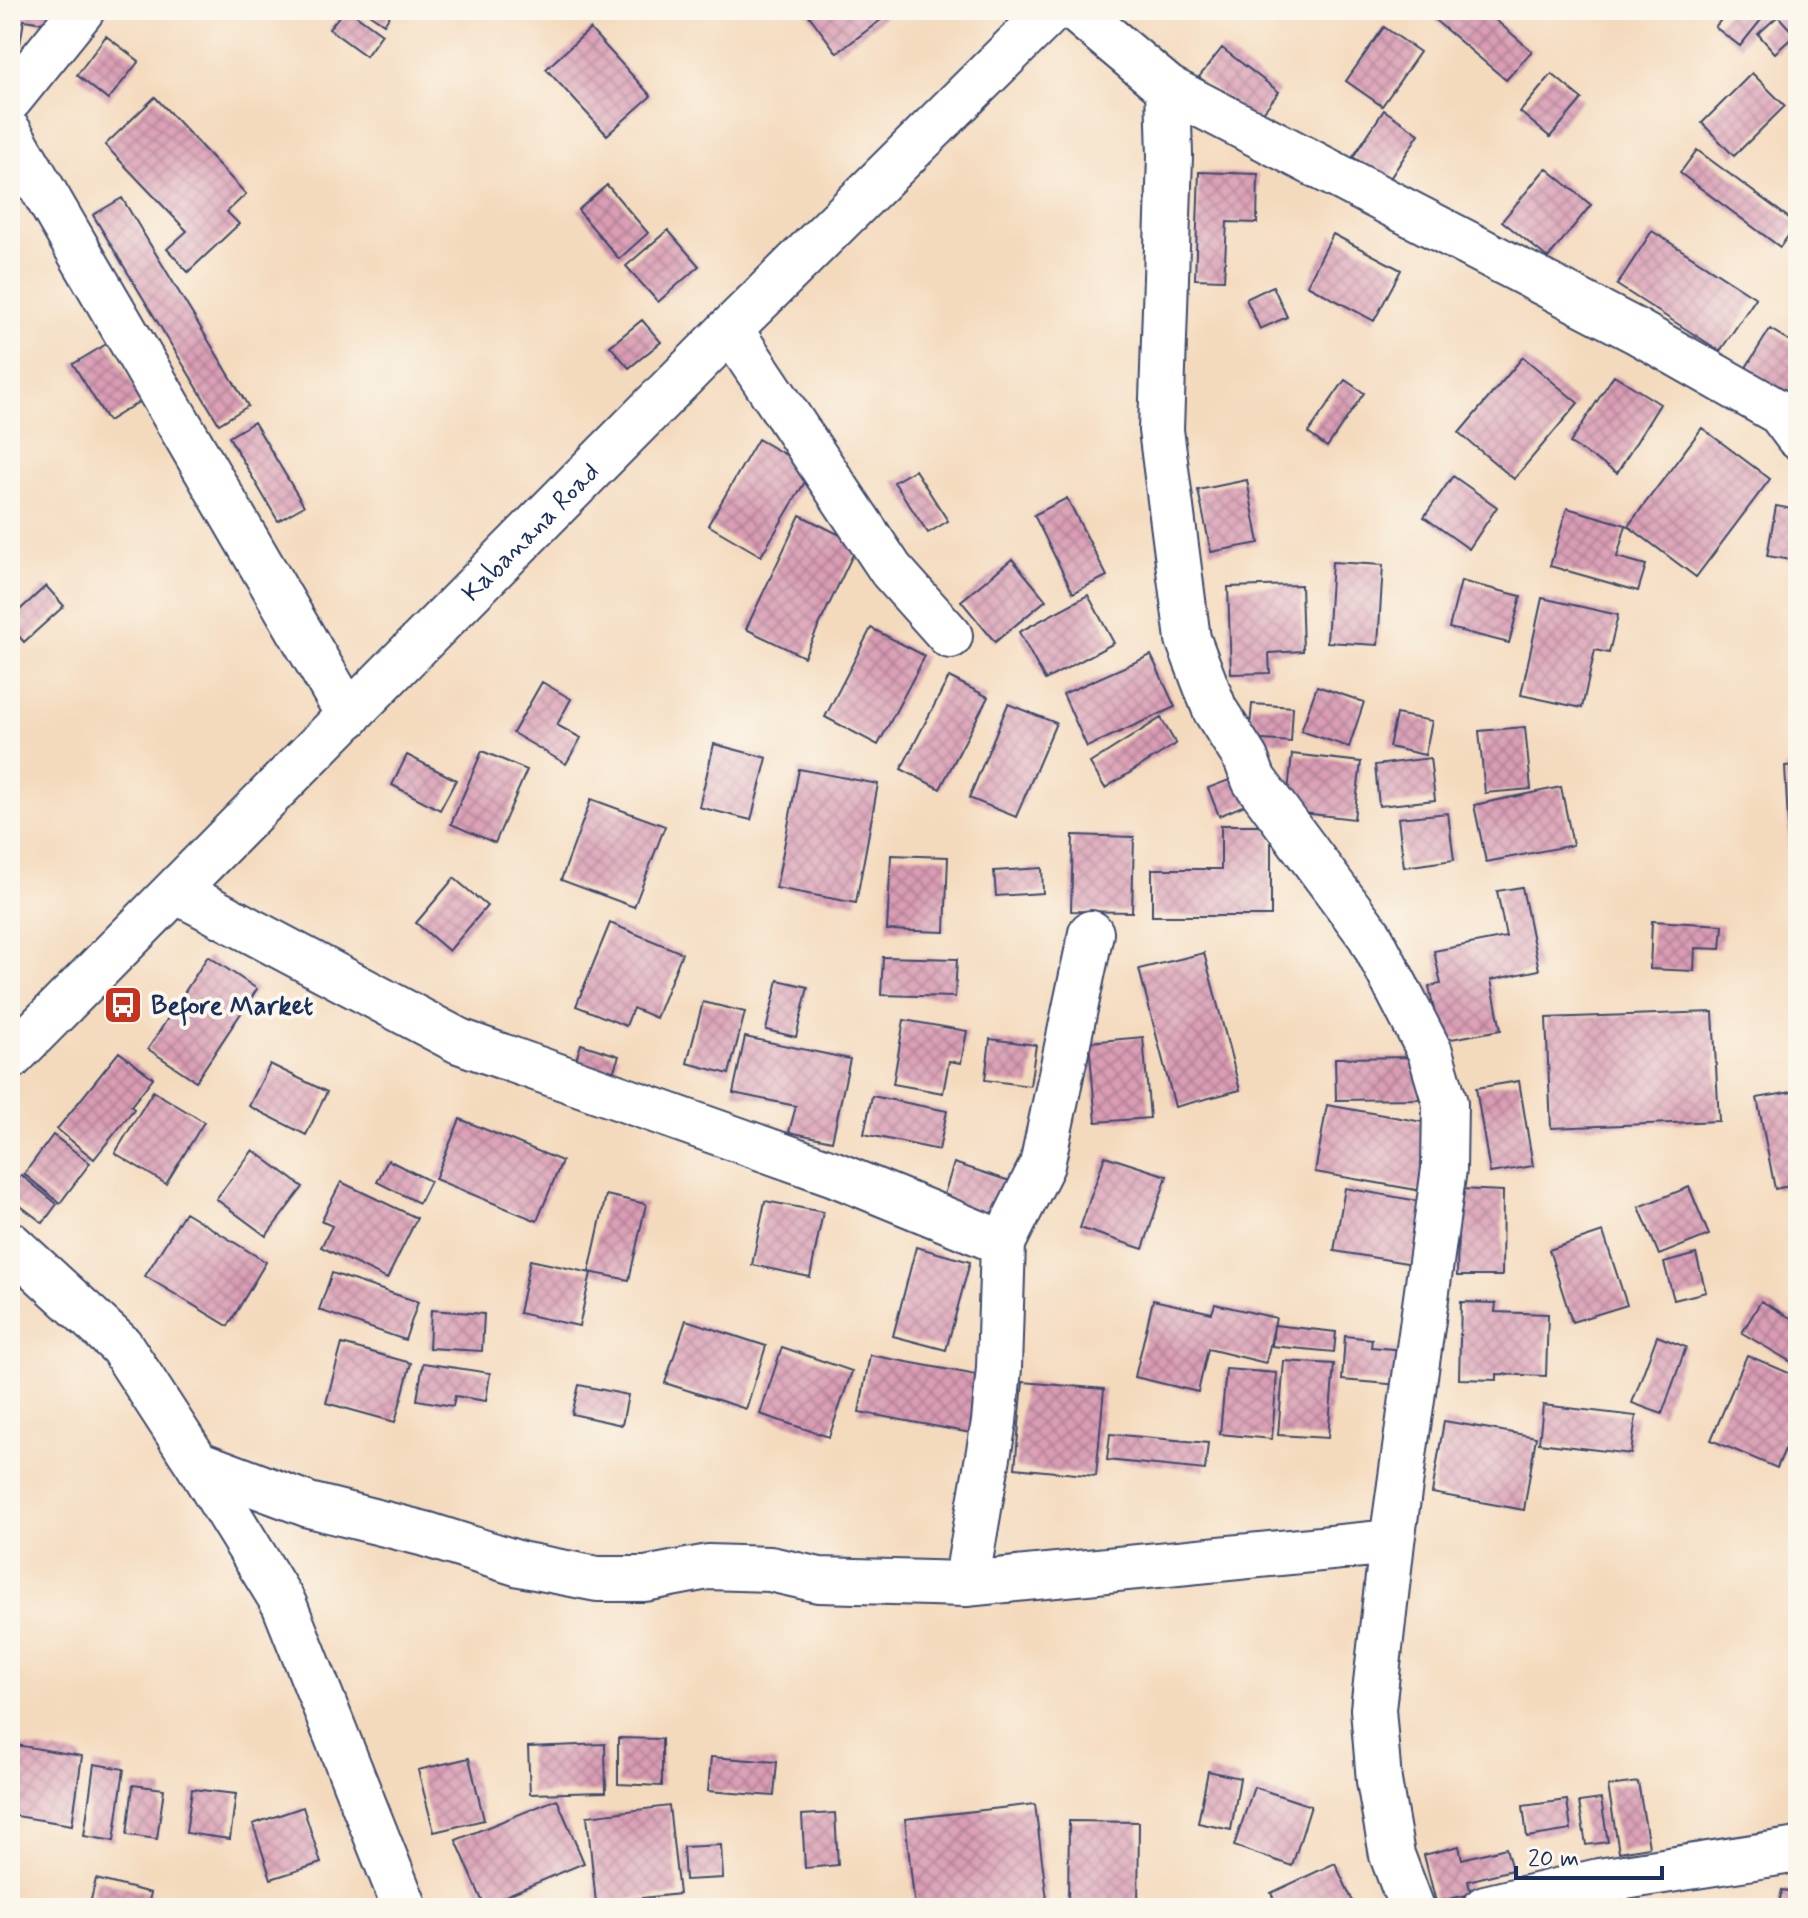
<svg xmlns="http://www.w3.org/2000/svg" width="1808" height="1918" font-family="Mynerve,sans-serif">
  <defs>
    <pattern id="building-cross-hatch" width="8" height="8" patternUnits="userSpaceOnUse" patternTransform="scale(2)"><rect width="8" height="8" fill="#da9db4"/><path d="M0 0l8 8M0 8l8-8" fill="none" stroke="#b08096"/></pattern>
  </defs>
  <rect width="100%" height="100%" fill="#fbf7ec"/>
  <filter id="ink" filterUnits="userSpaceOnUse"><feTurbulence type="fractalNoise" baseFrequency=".0125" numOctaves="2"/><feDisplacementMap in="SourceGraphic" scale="16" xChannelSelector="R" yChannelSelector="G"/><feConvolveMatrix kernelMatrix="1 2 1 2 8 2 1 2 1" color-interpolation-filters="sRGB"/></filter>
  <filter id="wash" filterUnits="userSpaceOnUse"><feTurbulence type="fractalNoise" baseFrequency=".006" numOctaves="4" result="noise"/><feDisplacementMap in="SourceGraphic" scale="32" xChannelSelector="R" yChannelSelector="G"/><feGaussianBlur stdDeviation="1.8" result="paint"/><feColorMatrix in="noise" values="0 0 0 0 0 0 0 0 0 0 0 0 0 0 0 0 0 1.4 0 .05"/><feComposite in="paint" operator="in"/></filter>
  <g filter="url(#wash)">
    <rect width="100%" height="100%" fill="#f4dabd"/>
    <g id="blocks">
      <path fill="url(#building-cross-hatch)" d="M 10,10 L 52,10 L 50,24 L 24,20 L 20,44 L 10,42 Z
        M 344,10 L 349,10 L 382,34 L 366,56 L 329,29 Z
        M 363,10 L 393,10 L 384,24 Z
        M 805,10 L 882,10 L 886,16 L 837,53 Z
        M 1436,10 L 1484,10 L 1532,51 L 1506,80 L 1430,16 Z
        M 1729,10 L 1769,10 L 1740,46 L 1715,27 Z
        M 1778,16 L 1795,35 L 1775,53 L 1758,34 Z
        M 1384,27 L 1420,52 L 1382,106 L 1346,81 Z
        M 590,29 L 651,96 L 607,135 L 546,69 Z
        M 106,36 L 139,61 L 108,100 L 77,75 Z
        M 1222,48 L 1279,92 L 1256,121 L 1199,77 Z
        M 1752,73 L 1785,106 L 1734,156 L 1702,123 Z
        M 1552,74 L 1582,99 L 1550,137 L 1520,112 Z
        M 155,97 L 246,194 L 227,212 L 239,224 L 188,272 L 167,249 L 187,231 L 105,145 Z
        M 1384,110 L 1419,134 L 1389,180 L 1353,157 Z
        M 1697,150 L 1797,224 L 1780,247 L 1680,173 Z
        M 1546,168 L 1591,205 L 1548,258 L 1502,221 Z
        M 1199,172 L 1258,174 L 1257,223 L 1227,222 L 1224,280 L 1195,279 Z
        M 607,185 L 648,233 L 619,259 L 578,210 Z
        M 122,198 L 248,406 L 219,424 L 93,215 Z
        M 668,230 L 699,266 L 658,302 L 626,266 Z
        M 1652,231 L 1756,298 L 1720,351 L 1617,285 Z
        M 1333,234 L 1401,270 L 1374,321 L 1307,285 Z
        M 1273,286 L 1287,317 L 1260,329 L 1246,299 Z
        M 642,320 L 661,342 L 629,368 L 610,346 Z
        M 1770,329 L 1798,346 L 1798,420 L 1737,382 Z
        M 108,343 L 142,400 L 108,421 L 73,364 Z
        M 1523,357 L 1578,403 L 1514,479 L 1459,433 Z
        M 1614,375 L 1660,404 L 1617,473 L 1570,443 Z
        M 1345,380 L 1364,393 L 1327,447 L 1308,433 Z
        M 254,422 L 304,506 L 278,521 L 229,437 Z
        M 1702,428 L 1770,479 L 1696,577 L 1628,526 Z
        M 758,439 L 812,470 L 761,556 L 708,525 Z
        M 915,470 L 948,521 L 928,533 L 894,482 Z
        M 1453,476 L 1497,507 L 1469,549 L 1424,517 Z
        M 1247,480 L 1259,543 L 1211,552 L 1198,490 Z
        M 1067,498 L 1107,576 L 1073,593 L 1034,515 Z
        M 1776,506 L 1798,510 L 1798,561 L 1767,556 Z
        M 1567,508 L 1626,525 L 1617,557 L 1646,565 L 1638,591 L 1550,566 Z
        M 800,515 L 858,544 L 804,657 L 746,629 Z
        M 1012,559 L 1046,600 L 995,642 L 961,601 Z
        M 1332,562 L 1383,565 L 1378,645 L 1327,642 Z
        M 1461,581 L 1521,596 L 1509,643 L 1449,628 Z
        M 1301,585 L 1303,651 L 1269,653 L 1270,673 L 1231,674 L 1228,587 Z
        M 46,586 L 64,606 L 24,642 L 10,626 L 10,619 Z
        M 1088,595 L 1114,643 L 1045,680 L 1019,632 Z
        M 1542,598 L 1618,615 L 1609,653 L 1595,650 L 1582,708 L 1521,695 Z
        M 871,628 L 925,656 L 878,745 L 825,717 Z
        M 1151,655 L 1175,707 L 1087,747 L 1063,694 Z
        M 949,677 L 988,697 L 940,789 L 901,769 Z
        M 542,682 L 571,699 L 557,725 L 581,738 L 566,764 L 513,733 Z
        M 1317,686 L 1364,702 L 1349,747 L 1301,731 Z
        M 1008,704 L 1056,723 L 1016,817 L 969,798 Z
        M 1252,704 L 1293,707 L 1291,742 L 1249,739 Z
        M 1396,714 L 1432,721 L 1425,755 L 1389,747 Z
        M 1161,718 L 1176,744 L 1105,788 L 1090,763 Z
        M 1525,727 L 1531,789 L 1485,793 L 1479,731 Z
        M 714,744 L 767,758 L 751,820 L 699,807 Z
        M 482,751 L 527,770 L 495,843 L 451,824 Z
        M 1292,754 L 1361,762 L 1354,819 L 1286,811 Z
        M 407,755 L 456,780 L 440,810 L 392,785 Z
        M 1430,758 L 1435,800 L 1379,806 L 1375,765 Z
        M 1798,765 L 1798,860 L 1790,860 L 1785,766 Z
        M 799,769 L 878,784 L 856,903 L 776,888 Z
        M 1242,775 L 1252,802 L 1219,816 L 1208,788 Z
        M 1561,787 L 1573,845 L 1486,862 L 1474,805 Z
        M 591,799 L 665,826 L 634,907 L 561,880 Z
        M 1448,813 L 1454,860 L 1404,867 L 1398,818 Z
        M 1221,825 L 1271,825 L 1271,916 L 1152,916 L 1152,869 L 1221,869 Z
        M 1073,835 L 1134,837 L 1132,912 L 1071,911 Z
        M 891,855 L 948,857 L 945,932 L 887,930 Z
        M 1042,868 L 1043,893 L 996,896 L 994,871 Z
        M 454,878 L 487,906 L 449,951 L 416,923 Z
        M 1522,887 L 1539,970 L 1491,980 L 1501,1030 L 1440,1041 L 1429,986 L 1441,984 L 1434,951 L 1506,937 L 1497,891 Z
        M 1652,921 L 1723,925 L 1721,949 L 1695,948 L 1694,971 L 1650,969 Z
        M 610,923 L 682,953 L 656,1018 L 633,1008 L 626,1026 L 576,1006 Z
        M 1204,953 L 1240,1090 L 1175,1107 L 1139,969 Z
        M 208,956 L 257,989 L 196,1081 L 148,1049 Z
        M 883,957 L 957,959 L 955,997 L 881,995 Z
        M 778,980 L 808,987 L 796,1037 L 766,1030 Z
        M 703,1002 L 745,1012 L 729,1074 L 687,1063 Z
        M 1713,1012 L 1719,1121 L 1551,1128 L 1546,1018 Z
        M 904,1020 L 967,1031 L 961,1063 L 949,1061 L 943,1093 L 893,1084 Z
        M 745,1037 L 850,1059 L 832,1141 L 789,1132 L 796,1106 L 733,1093 Z
        M 1143,1037 L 1150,1118 L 1096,1122 L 1089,1042 Z
        M 990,1039 L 1036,1045 L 1030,1086 L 985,1080 Z
        M 581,1044 L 619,1056 L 609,1084 L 572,1072 Z
        M 119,1052 L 153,1078 L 131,1106 L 134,1109 L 94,1159 L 57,1129 Z
        M 1418,1057 L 1419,1099 L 1336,1100 L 1335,1058 Z
        M 270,1064 L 327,1092 L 306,1135 L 249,1106 Z
        M 1519,1081 L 1533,1166 L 1490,1173 L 1476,1088 Z
        M 153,1091 L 204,1122 L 166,1184 L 115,1153 Z
        M 1798,1091 L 1798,1184 L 1775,1189 L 1757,1098 Z
        M 872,1096 L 947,1111 L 939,1150 L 864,1134 Z
        M 1327,1105 L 1434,1124 L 1422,1191 L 1315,1172 Z
        M 460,1119 L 562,1161 L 537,1221 L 435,1179 Z
        M 53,1135 L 90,1163 L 60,1203 L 24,1174 Z
        M 253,1150 L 303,1187 L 266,1236 L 216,1199 Z
        M 1105,1156 L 1167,1176 L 1143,1249 L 1080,1228 Z
        M 388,1160 L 430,1181 L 419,1203 L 377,1182 Z
        M 954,1163 L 1016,1183 L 999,1234 L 938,1214 Z
        M 21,1175 L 57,1204 L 43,1223 L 10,1198 L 10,1189 Z
        M 341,1182 L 417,1218 L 387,1279 L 321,1247 L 332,1226 L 321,1221 Z
        M 1689,1187 L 1709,1235 L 1659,1255 L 1639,1207 Z
        M 1345,1188 L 1424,1202 L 1413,1264 L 1334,1251 Z
        M 1459,1189 L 1503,1191 L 1502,1276 L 1457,1276 Z
        M 606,1195 L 646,1204 L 629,1280 L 589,1272 Z
        M 765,1201 L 823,1212 L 810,1277 L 752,1265 Z
        M 185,1212 L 266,1262 L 228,1326 L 145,1276 Z
        M 1603,1232 L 1627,1305 L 1572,1322 L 1549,1250 Z
        M 916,1247 L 970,1262 L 946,1350 L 893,1336 Z
        M 1696,1254 L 1706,1292 L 1674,1300 L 1664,1263 Z
        M 530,1260 L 591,1273 L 579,1326 L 519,1313 Z
        M 332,1273 L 418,1302 L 405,1340 L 319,1310 Z
        M 1153,1300 L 1212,1313 L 1215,1304 L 1276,1318 L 1266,1363 L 1208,1349 L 1198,1392 L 1135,1377 Z
        M 1761,1301 L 1796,1321 L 1798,1317 L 1798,1366 L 1742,1333 Z
        M 1461,1302 L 1496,1303 L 1495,1312 L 1548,1314 L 1546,1376 L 1497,1374 L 1497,1380 L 1459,1379 Z
        M 431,1310 L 484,1314 L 482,1351 L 429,1348 Z
        M 686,1320 L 766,1346 L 746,1409 L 665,1383 Z
        M 1274,1325 L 1336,1332 L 1334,1352 L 1272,1346 Z
        M 1345,1336 L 1372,1339 L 1371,1347 L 1404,1350 L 1400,1385 L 1342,1380 Z
        M 1657,1336 L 1686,1347 L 1662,1414 L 1632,1403 Z
        M 342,1344 L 411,1363 L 395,1422 L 326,1403 Z
        M 782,1347 L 852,1371 L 829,1437 L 760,1414 Z
        M 870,1355 L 982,1376 L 971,1433 L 859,1412 Z
        M 1747,1355 L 1798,1377 L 1798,1418 L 1777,1468 L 1711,1440 Z
        M 1284,1361 L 1334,1364 L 1328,1438 L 1278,1435 Z
        M 423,1363 L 490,1373 L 486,1401 L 455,1396 L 453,1406 L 417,1400 Z
        M 1226,1369 L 1277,1373 L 1272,1439 L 1220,1434 Z
        M 1023,1382 L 1104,1389 L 1096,1476 L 1015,1468 Z
        M 579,1385 L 628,1395 L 622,1425 L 572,1414 Z
        M 1543,1405 L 1636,1416 L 1631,1454 L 1539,1443 Z
        M 1444,1421 L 1536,1437 L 1524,1510 L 1432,1493 Z
        M 1110,1434 L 1208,1443 L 1205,1470 L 1107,1460 Z
        M 618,1738 L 662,1739 L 662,1786 L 618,1784 Z
        M 10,1744 L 82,1756 L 72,1825 L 10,1815 Z
        M 605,1744 L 606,1792 L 530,1794 L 528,1747 Z
        M 711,1757 L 777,1762 L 774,1796 L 708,1791 Z
        M 469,1758 L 484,1820 L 434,1832 L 418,1770 Z
        M 94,1764 L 124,1769 L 114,1841 L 84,1836 Z
        M 1208,1771 L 1240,1778 L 1231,1830 L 1198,1823 Z
        M 1638,1782 L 1649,1847 L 1619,1852 L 1608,1786 Z
        M 133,1785 L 164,1789 L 157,1839 L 127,1835 Z
        M 1254,1787 L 1311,1806 L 1292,1866 L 1234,1846 Z
        M 192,1789 L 236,1794 L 230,1839 L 186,1833 Z
        M 557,1799 L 584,1863 L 484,1905 L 456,1840 Z
        M 1601,1799 L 1608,1842 L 1586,1845 L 1579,1802 Z
        M 1567,1800 L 1571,1830 L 1527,1837 L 1523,1806 Z
        M 1035,1804 L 1048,1908 L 915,1908 L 905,1819 Z
        M 669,1806 L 679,1894 L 596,1903 L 587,1816 Z
        M 303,1807 L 321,1863 L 271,1879 L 253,1824 Z
        M 835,1813 L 838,1865 L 805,1868 L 802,1815 Z
        M 1069,1821 L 1139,1822 L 1138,1908 L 1068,1908 Z
        M 721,1845 L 723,1878 L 685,1880 L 683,1847 Z
        M 1459,1846 L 1462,1859 L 1506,1848 L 1512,1870 L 1468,1881 L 1471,1894 L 1436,1902 L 1424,1855 Z
        M 1335,1863 L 1356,1908 L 1278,1908 L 1271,1893 Z
        M 96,1879 L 151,1893 L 147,1908 L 89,1908 Z
        M 1782,1890 L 1798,1893 L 1798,1908 L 1778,1908 Z"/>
    </g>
  </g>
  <g filter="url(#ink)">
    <use href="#blocks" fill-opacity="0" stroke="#3c496c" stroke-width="2"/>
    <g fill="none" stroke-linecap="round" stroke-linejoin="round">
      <defs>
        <path id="minor" d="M 1075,10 L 1168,88 L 1170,156 L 1161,430 L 1188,639 L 1215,710 L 1246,759 L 1254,780 L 1370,936 L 1430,1052 L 1445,1103 L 1444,1169 L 1392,1542 L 1373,1709 L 1379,1781 L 1392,1855 L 1412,1908
          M 1168,88 L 1636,331 L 1780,413 L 1798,437
          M 10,99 L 82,10
          M 10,133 L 349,716
          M 730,329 L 891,570 L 950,636
          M 176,891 L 459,1041 L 832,1173 L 1003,1243
          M 10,1244 L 121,1346 L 197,1463 L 284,1604 L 405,1908
          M 197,1463 L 309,1505 L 425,1534 L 520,1564 L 597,1579 L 645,1579 L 708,1567 L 770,1569 L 819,1580 L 966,1584 L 1392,1542
          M 966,1584 L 994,1422 L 999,1368 L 1003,1243 L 1042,1165 L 1091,933
          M 1485,1908 L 1599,1881 L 1798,1850"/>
        <g id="tertiary">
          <path id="s1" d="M 10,1058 L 730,329 L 1052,10"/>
        </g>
      </defs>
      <use href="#minor" stroke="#3c496c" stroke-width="48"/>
      <use href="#tertiary" stroke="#3c496c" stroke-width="48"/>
      <use href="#minor" stroke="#fff" stroke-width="44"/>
      <use href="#tertiary" stroke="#fff" stroke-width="44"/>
    </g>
  </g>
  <defs>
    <symbol id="bus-square" viewBox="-11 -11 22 22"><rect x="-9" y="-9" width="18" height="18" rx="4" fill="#c8321e" stroke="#fbf7ec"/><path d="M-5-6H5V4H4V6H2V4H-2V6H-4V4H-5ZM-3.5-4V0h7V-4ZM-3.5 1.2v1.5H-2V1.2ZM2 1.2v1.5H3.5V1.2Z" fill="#fff"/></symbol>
  </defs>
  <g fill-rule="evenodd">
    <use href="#bus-square" x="101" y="983" width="44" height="44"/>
  </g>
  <g text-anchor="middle" stroke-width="8" stroke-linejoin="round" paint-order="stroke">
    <g font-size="26" fill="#1b2f5e" stroke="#fbf7ec">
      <text dy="9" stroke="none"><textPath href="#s1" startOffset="740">Kabanana Road</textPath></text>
    </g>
    <g font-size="26" font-weight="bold" fill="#1b2f5e" stroke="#fbf7ec" text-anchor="start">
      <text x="151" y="1014">Before Market</text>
    </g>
  </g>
  <rect width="1808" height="1918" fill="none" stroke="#fbf7ec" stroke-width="40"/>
  <path d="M1516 1866v12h146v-12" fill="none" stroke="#1b2f5e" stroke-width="4"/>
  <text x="1528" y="1866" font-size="24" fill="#1b2f5e" stroke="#fbf7ec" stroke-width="6" paint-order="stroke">20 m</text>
</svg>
